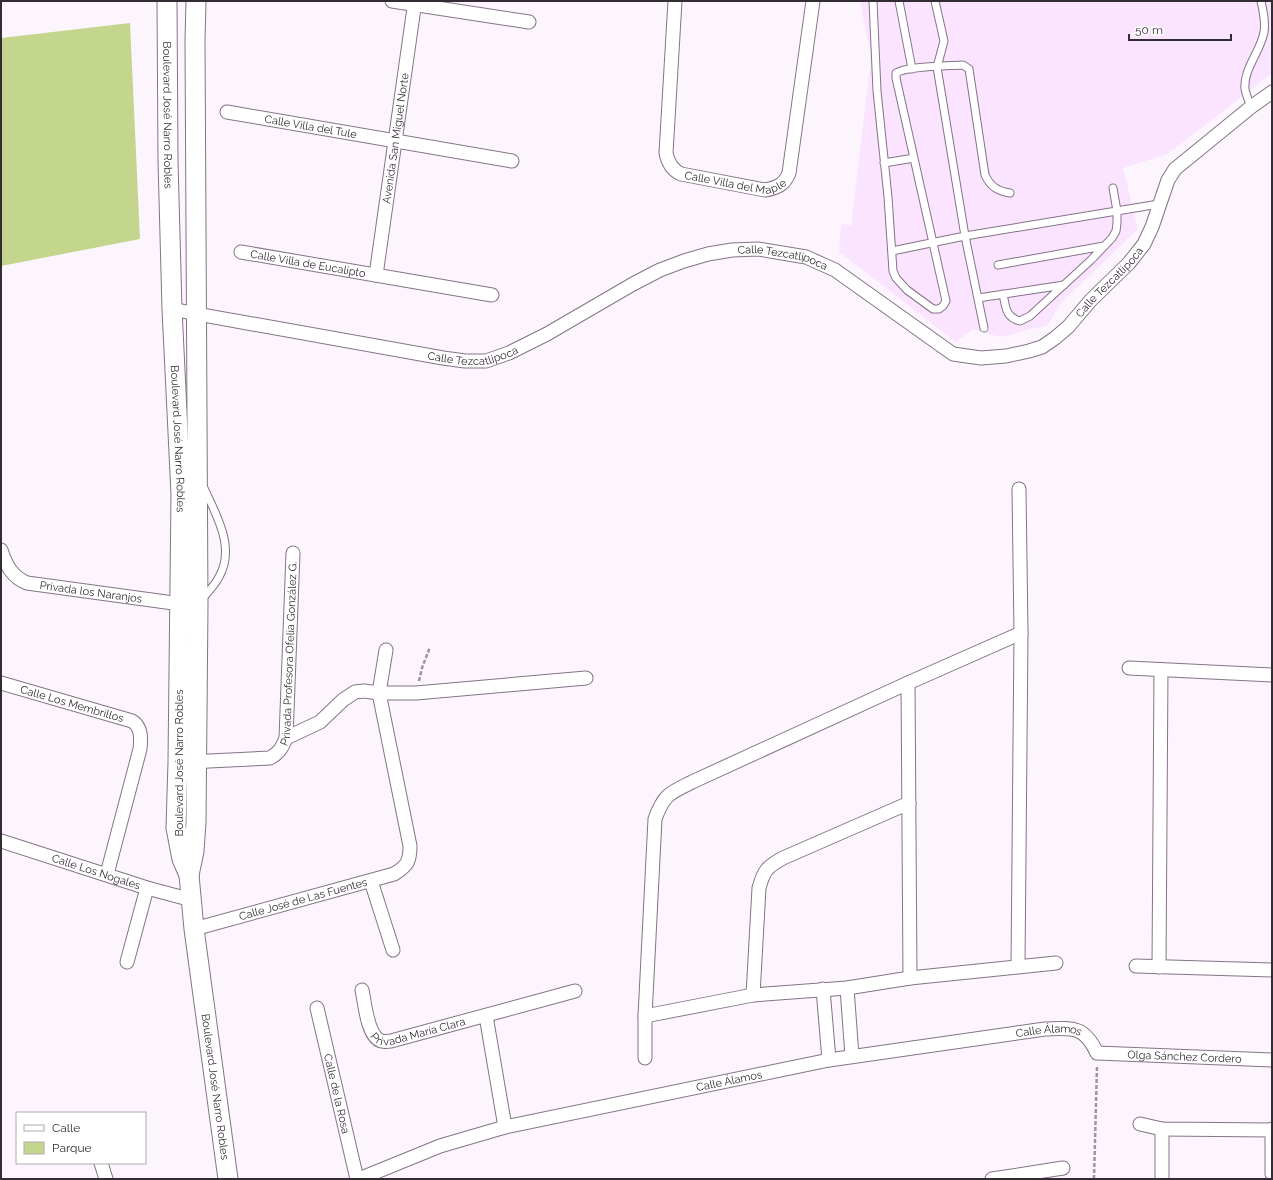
<svg xmlns="http://www.w3.org/2000/svg" width="1273" height="1180" font-family="Raleway,sans-serif">
  <rect width="100%" height="100%" fill="#fcf5fd"/>
  <path fill="#fbe4ff" d="M 860,1 L 1272,1 L 1272,73 L 1168,154 L 1123,168 L 1138,229 L 1060,304 L 1048,325 L 1000,337 L 973,329 L 956,342 L 839,252 L 841,223 L 851,226 L 871,58 Z"/>
  <path fill="#c4d68d" d="M 130,23 L 140,239 L 1,266 L 1,38 Z"/>
  <g fill="none" stroke-linecap="round" stroke-linejoin="round">
    <defs>
      <path id="lane" d="M 873,1 L 877,91 L 888,197 L 893,271 L 896,278 L 907,290 L 933,309 L 939,309 L 943,306 L 946,301 L 896,78 L 896,73 C 907,66 949,66 963,65 L 969,69 L 985,175 C 990,186 997,191 1010,193
        M 899,1 L 912,69
        M 935,1 L 944,41 L 937,67 L 965,236 L 984,328
        M 1251,107 C 1249,101 1246,95 1245,89 C 1243,69 1261,51 1264,32 C 1266,22 1263,11 1261,1
        M 884,163 L 914,158
        M 892,251 L 965,236 L 1159,204
        M 998,265 L 1104,246
        M 1003,294 C 1006,307 1005,317 1020,321 L 1030,316 L 1091,260 L 1112,238 L 1116,231 L 1117,223 L 1117,211 L 1113,188
        M 978,298 L 1064,285
        M 202,599 C 208,592 215,585 219,577 C 236,547 216,515 204,488"/>
      <g id="street">
        <path d="M 392,1 L 529,22"/>
        <path id="s1" d="M 675,1 L 666,153 C 668,163 672,170 681,174 L 765,190 C 777,188 785,184 789,173 L 813,1"/>
        <path id="s2" d="M 227,112 L 512,161"/>
        <path id="s3" d="M 241,252 L 492,295"/>
        <path id="s4" d="M 376,275 L 415,1"/>
        <path id="s5" d="M 172,309 L 197,314 L 443,358 L 465,361 L 486,361 L 509,353 L 547,334 L 633,284 L 660,270 L 684,261 L 708,254 L 732,250 L 758,249 L 806,257 L 835,270 L 953,354 L 981,358 L 1006,356 L 1029,351 L 1042,347 L 1055,338 L 1068,327 L 1091,300 L 1129,263 L 1144,244 L 1152,227 L 1168,180 L 1175,169 L 1251,107 L 1272,92"/>
        <path id="s6" d="M 1,550 C 6,565 12,577 27,583 L 188,605"/>
        <path d="M 1129,668 L 1272,675"/>
        <path id="s7" d="M 1,683 L 132,721 C 142,727 141,739 140,749 L 107,874"/>
        <path d="M 908,683 L 910,978"/>
        <path d="M 286,738 L 320,722 L 343,700 L 355,692 L 364,691 L 379,693 L 416,693 L 586,678"/>
        <path id="s8" d="M 188,762 L 270,758 C 279,753 282,748 286,738 L 293,553"/>
        <path id="s9" d="M 1,841 L 147,888 L 192,900"/>
        <path d="M 371,881 L 393,950"/>
        <path id="s10" d="M 194,929 L 394,874 C 407,866 410,862 410,846 L 379,693 L 386,650"/>
        <path d="M 127,962 L 147,888"/>
        <path d="M 1018,966 L 1021,633 L 1019,489"/>
        <path d="M 1136,966 L 1272,970"/>
        <path d="M 1159,967 L 1161,670"/>
        <path d="M 847,988 L 852,1056"/>
        <path d="M 823,989 L 829,1060"/>
        <path id="s11" d="M 362,990 C 365,1003 367,1036 381,1041 C 384,1042 388,1041 391,1041 L 575,991"/>
        <path d="M 753,995 L 759,888 C 764,870 767,867 783,858 L 909,803"/>
        <path id="s12" d="M 317,1008 L 357,1179"/>
        <path d="M 486,1016 L 505,1127"/>
        <path d="M 645,1016 L 753,995 L 847,988 L 910,978 L 1056,963"/>
        <path d="M 645,1058 L 645,1016 L 655,819 C 664,794 670,793 692,782 L 908,683 L 1021,633"/>
        <path d="M 1140,1124 L 1162,1129 L 1272,1130"/>
        <path d="M 1272,1129 L 1272,1174"/>
        <path d="M 101,1163 L 106,1179"/>
        <path id="s13" d="M 359,1179 L 440,1146 L 505,1127 L 829,1060 L 1045,1029 C 1072,1028 1084,1025 1097,1053 L 1272,1060"/>
        <path d="M 992,1179 L 1063,1168"/>
        <path d="M 1162,1179 L 1162,1129"/>
      </g>
      <g id="secondary">
        <path id="s14" d="M 167,1 L 168,161 L 172,309 L 181,494 L 178,762 L 176,828 L 182,859 L 189,875"/>
        <path id="s15" d="M 196,1 L 195,40 L 198,605 L 196,822 L 194,851 L 189,875 L 194,929 L 228,1179"/>
      </g>
    </defs>
    <use href="#lane" stroke="#847486" stroke-width="9"/>
    <use href="#street" stroke="#847486" stroke-width="15"/>
    <use href="#secondary" stroke="#847486" stroke-width="21"/>
    <path stroke="#9c959d" stroke-width="2.5" stroke-dasharray="4 2" stroke-linecap="butt" d="M 419,681 L 422,668 L 430,647
      M 1094,1179 L 1097,1066"/>
    <use href="#lane" stroke="#fff" stroke-width="7"/>
    <use href="#street" stroke="#fff" stroke-width="13"/>
    <use href="#secondary" stroke="#fff" stroke-width="19"/>
  </g>
  <g text-anchor="middle" stroke-width="3.5" stroke-linejoin="round" paint-order="stroke">
    <g font-size="11" fill="#332c34" stroke="#fff">
      <text dy="4" stroke="none"><textPath href="#s14" startOffset="114">Boulevard José Narro Robles</textPath></text>
      <text dy="4" stroke="none"><textPath href="#s2" startOffset="85">Calle Villa del Tule</textPath></text>
      <text dy="4" stroke="none"><textPath href="#s4" startOffset="138">Avenida San Miguel Norte</textPath></text>
      <text dy="4" stroke="none"><textPath href="#s1" startOffset="235">Calle Villa del Maple</textPath></text>
      <text dy="4" stroke="none"><textPath href="#s5" startOffset="642">Calle Tezcatlipoca</textPath></text>
      <text dy="4" stroke="none"><textPath href="#s3" startOffset="68">Calle Villa de Eucalipto</textPath></text>
      <text dy="4" stroke="none"><textPath href="#s5" startOffset="1026">Calle Tezcatlipoca</textPath></text>
      <text dy="4" stroke="none"><textPath href="#s5" startOffset="306">Calle Tezcatlipoca</textPath></text>
      <text dy="4" stroke="none"><textPath href="#s14" startOffset="438">Boulevard José Narro Robles</textPath></text>
      <text dy="4" stroke="none"><textPath href="#s6" startOffset="108">Privada los Naranjos</textPath></text>
      <text dy="4" stroke="none"><textPath href="#s8" startOffset="193">Privada Profesora Ofelia González G.</textPath></text>
      <text dy="4" stroke="none"><textPath href="#s7" startOffset="74">Calle Los Membrillos</textPath></text>
      <text transform="translate(179 763) rotate(-90)" y="4">Boulevard José Narro Robles</text>
      <text dy="4" stroke="none"><textPath href="#s9" startOffset="100">Calle Los Nogales</textPath></text>
      <text dy="4" stroke="none"><textPath href="#s10" startOffset="113">Calle José de Las Fuentes</textPath></text>
      <text dy="4" stroke="none"><textPath href="#s11" startOffset="94">Privada María Clara</textPath></text>
      <text dy="4" stroke="none"><textPath href="#s13" startOffset="708">Calle Álamos</textPath></text>
      <text dy="4" stroke="none"><textPath href="#s13" startOffset="855">Olga Sánchez Cordero</textPath></text>
      <text dy="4" stroke="none"><textPath href="#s13" startOffset="384">Calle Álamos</textPath></text>
      <text dy="4" stroke="none"><textPath href="#s15" startOffset="1088">Boulevard José Narro Robles</textPath></text>
      <text dy="4" stroke="none"><textPath href="#s12" startOffset="88">Calle de la Rosa</textPath></text>
    </g>
  </g>
  <rect width="1273" height="1180" fill="none" stroke="#332c34" stroke-width="4"/>
  <rect x="16" y="1112" width="130" height="52" fill="#ffffff" stroke="#adabae"/>
  <rect x="24" y="1125" width="20" height="6" fill="#ffffff" stroke="#adabae"/>
  <text x="52" y="1132" font-size="12" fill="#332c34">Calle</text>
  <rect x="24" y="1142" width="20" height="12" fill="#c4d68d" stroke="#adabae"/>
  <text x="52" y="1152" font-size="12" fill="#332c34">Parque</text>
  <path d="M1129 34v6h102v-6" fill="none" stroke="#332c34" stroke-width="2"/>
  <text x="1135" y="34" font-size="12" fill="#332c34" stroke="#ffffff" stroke-width="3" paint-order="stroke">50 m</text>
</svg>
